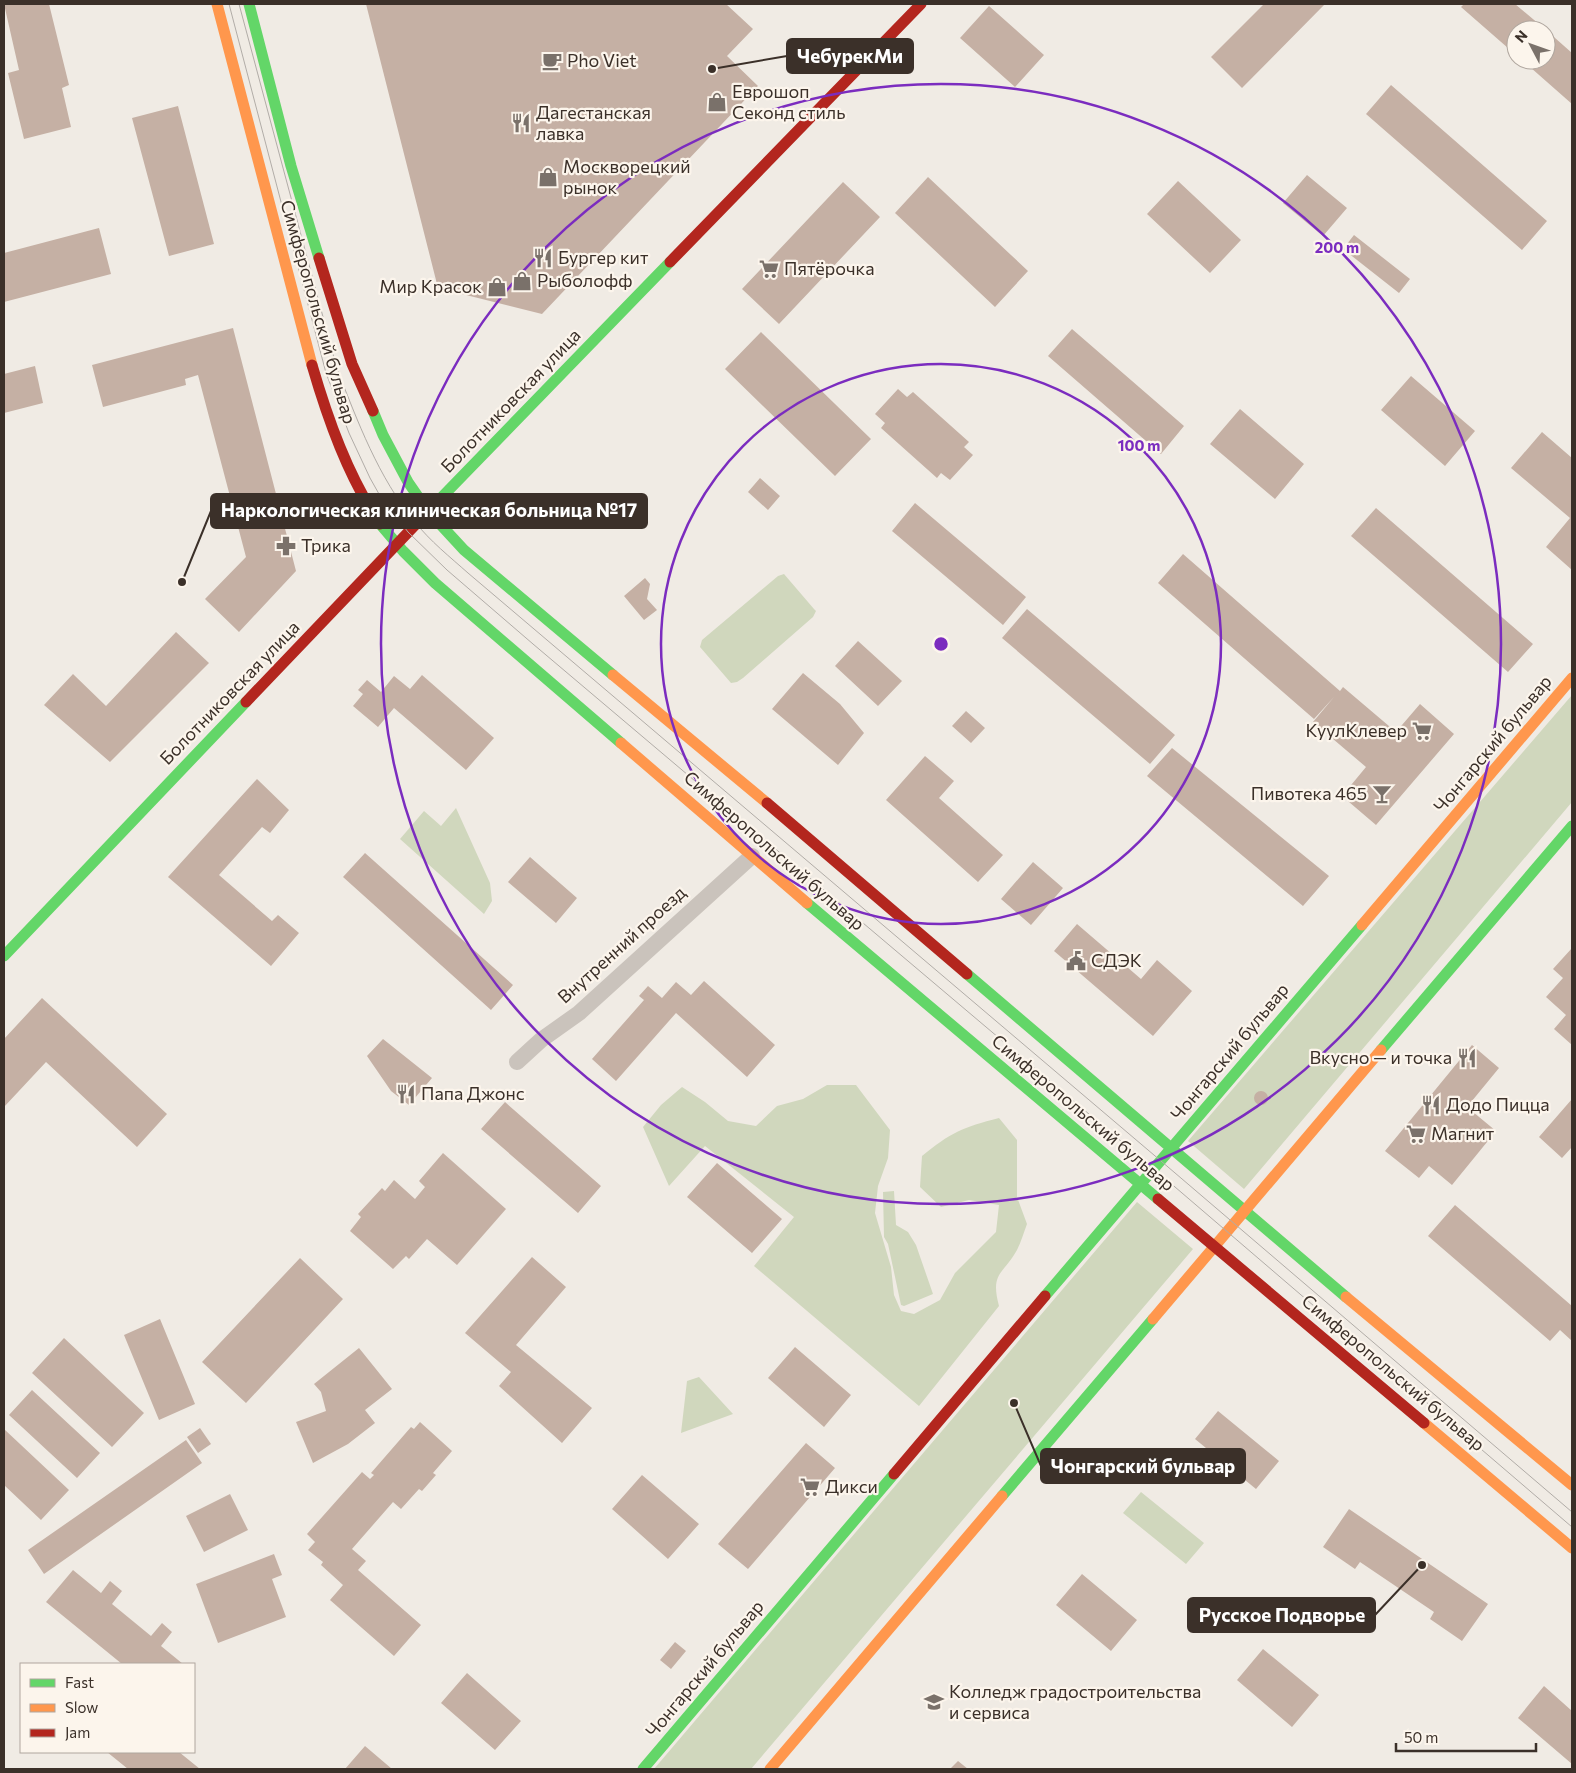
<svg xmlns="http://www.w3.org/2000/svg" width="1576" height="1773" font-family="Commissioner,sans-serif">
  <rect width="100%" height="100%" fill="#f0ebe4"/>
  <path fill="#d0d7bd" d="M 784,574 L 814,609 L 816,611 L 813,617 L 743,678 L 737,682 L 731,683 L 700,647 L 702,640 L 778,576 Z
    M 1572,695 L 1572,802 L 1244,1189 L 1188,1141 Z
    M 456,808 L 490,883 L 492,901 L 484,914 L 400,839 L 424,811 L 441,826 Z
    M 827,1085 L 856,1085 L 890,1130 L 888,1158 L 878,1186 L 875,1213 L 891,1267 L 894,1295 L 901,1311 L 914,1314 L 940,1300 L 955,1273 L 996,1232 L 999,1205 L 969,1200 L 941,1207 L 920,1187 L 922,1156 C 950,1133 963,1127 999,1118 L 1017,1140 L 1017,1197 L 1027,1224 C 1024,1232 1021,1242 1017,1250 C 1003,1275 990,1272 999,1306 L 919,1406 L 754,1266 L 794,1217 L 705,1146 L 669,1186 L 643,1127 L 661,1105 L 682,1087 L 705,1102 L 728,1121 L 756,1126 L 777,1106 L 803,1099 Z
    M 894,1191 L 896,1225 L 908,1232 L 916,1245 L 933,1294 L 904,1306 L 901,1305 L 888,1244 L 884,1237 L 883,1192 Z
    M 1137,1202 L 1193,1249 L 751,1769 L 654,1769 Z
    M 699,1377 L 733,1414 L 681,1433 L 687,1381 Z
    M 1141,1492 L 1204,1543 L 1186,1564 L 1123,1513 Z"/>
  <path fill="#c5b0a4" d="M 4,4 L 49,4 L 69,85 L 62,88 L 71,127 L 24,139 L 8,73 L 19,70 Z
    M 366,4 L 726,4 L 753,29 L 727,56 L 758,86 L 542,314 L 438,288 Z
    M 1264,4 L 1325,4 L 1242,88 L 1211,57 Z
    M 1464,4 L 1515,4 L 1546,30 L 1516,30 L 1516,55 L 1461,7 Z
    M 989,6 L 1044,55 L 1015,87 L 960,38 Z
    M 1546,30 L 1572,53 L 1572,104 L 1522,60 L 1546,60 Z
    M 1391,85 L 1547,221 L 1522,250 L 1366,114 Z
    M 178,106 L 214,244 L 169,256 L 132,118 Z
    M 1307,175 L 1347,208 L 1323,236 L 1283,203 Z
    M 928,177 L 1028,271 L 995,307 L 895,213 Z
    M 1178,181 L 1241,240 L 1210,273 L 1147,214 Z
    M 843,182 L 880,217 L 779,324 L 742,289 Z
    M 99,228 L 111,274 L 4,302 L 4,253 Z
    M 1354,235 L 1410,279 L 1399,293 L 1343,249 Z
    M 233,328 L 296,571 L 239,632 L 205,599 L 246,557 L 198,375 L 185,379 L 186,385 L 103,407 L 92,365 Z
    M 1072,329 L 1184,426 L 1161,454 L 1048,356 Z
    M 761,332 L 871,439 L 835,476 L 725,369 Z
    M 35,366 L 43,403 L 4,413 L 4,374 Z
    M 1411,376 L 1475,431 L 1445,466 L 1381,410 Z
    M 898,389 L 907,397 L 913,392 L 969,442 L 964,447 L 973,455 L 950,480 L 941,473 L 937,478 L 881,428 L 885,423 L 875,414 Z
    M 1240,409 L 1304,464 L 1275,499 L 1210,444 Z
    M 1542,432 L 1572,458 L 1572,570 L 1546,547 L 1570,518 L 1511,468 Z
    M 760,478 L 780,496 L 768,510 L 748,492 Z
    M 915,503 L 1026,597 L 1003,625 L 892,531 Z
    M 1376,508 L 1533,644 L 1508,672 L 1351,536 Z
    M 1183,554 L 1340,691 L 1343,687 L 1396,732 L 1420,704 L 1454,734 L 1376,825 L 1342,796 L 1366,767 L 1313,722 L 1334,697 L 1314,719 L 1158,583 Z
    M 645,578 L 650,584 L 647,599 L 657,610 L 644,620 L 624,596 Z
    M 1027,609 L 1175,735 L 1150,764 L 1002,638 Z
    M 176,632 L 209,663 L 110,762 L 44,705 L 73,674 L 106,706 Z
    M 858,641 L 902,681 L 878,706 L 835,666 Z
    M 803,673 L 840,704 L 864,733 L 838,765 L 772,709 Z
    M 422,675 L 494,738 L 466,770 L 394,708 L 378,727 L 353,706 L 363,694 L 358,690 L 367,680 L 381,692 L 394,676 L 410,689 Z
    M 966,711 L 985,728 L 971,743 L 952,726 Z
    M 1172,748 L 1329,876 L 1303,906 L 1147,776 Z
    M 925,756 L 954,781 L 939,798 L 1003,855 L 978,882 L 886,800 Z
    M 257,779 L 289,810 L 270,833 L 262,827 L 219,875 L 272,921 L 278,915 L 299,933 L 271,966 L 168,877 Z
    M 365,853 L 513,985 L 491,1010 L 343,877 Z
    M 530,857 L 577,898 L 556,923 L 508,882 Z
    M 1033,862 L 1063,888 L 1031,925 L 1001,899 Z
    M 1077,924 L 1141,979 L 1157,960 L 1192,991 L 1153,1036 L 1054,951 Z
    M 1572,948 L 1572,1045 L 1554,1029 L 1566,1015 L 1546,997 L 1563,978 L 1553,969 Z
    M 704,981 L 775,1045 L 747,1077 L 676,1013 L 616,1081 L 592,1059 L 644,1000 L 639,996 L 648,986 L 662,998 L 676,982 L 691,995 Z
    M 42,998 L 167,1114 L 137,1147 L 46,1062 L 4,1107 L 4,1039 Z
    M 383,1039 L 432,1078 L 409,1105 L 391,1091 L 367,1056 Z
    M 1472,1045 L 1499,1068 L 1467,1107 L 1496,1131 L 1452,1185 L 1429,1166 L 1419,1178 L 1385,1151 Z
    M1254 1098a7 7 0 1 1 14 0a7 7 0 1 1-14 0Z
    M 1572,1099 L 1572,1147 L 1562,1158 L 1539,1137 Z
    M 505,1102 L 601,1186 L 578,1213 L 481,1129 Z
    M 443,1153 L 506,1209 L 457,1265 L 427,1239 L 409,1259 L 406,1256 L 393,1269 L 350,1231 L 361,1217 L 358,1214 L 382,1188 L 385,1191 L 394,1180 L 415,1199 L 425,1187 L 419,1181 Z
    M 717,1163 L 782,1219 L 752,1253 L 687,1197 Z
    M 1455,1205 L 1572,1306 L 1572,1341 L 1560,1330 L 1550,1341 L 1428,1236 Z
    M 532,1257 L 566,1287 L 516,1345 L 592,1408 L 562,1443 L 499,1386 L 511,1372 L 465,1333 Z
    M 300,1258 L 343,1299 L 246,1403 L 202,1362 Z
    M 160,1319 L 195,1404 L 159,1420 L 124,1335 Z
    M 64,1338 L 144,1413 L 112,1447 L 32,1373 Z
    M 795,1347 L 851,1395 L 824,1427 L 768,1378 Z
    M 359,1348 L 392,1389 L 365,1410 L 375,1423 L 348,1444 L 313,1463 L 296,1422 L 326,1411 L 321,1392 L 314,1384 Z
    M 32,1390 L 100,1453 L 77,1478 L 9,1415 Z
    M 1218,1411 L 1279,1461 L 1256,1489 L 1195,1439 Z
    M 420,1422 L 452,1451 L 433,1473 L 436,1475 L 422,1491 L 419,1489 L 401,1509 L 393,1502 L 352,1549 L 366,1561 L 358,1570 L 421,1625 L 394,1656 L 330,1600 L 343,1585 L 321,1565 L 323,1562 L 308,1550 L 315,1542 L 307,1534 L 362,1472 L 370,1479 L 374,1475 L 371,1473 L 411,1427 L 414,1429 Z
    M 200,1428 L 211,1444 L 198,1453 L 187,1437 Z
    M 4,1429 L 69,1490 L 41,1520 L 4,1485 Z
    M 186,1440 L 202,1463 L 44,1574 L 28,1550 Z
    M 806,1443 L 835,1468 L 748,1569 L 718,1544 Z
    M 642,1475 L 699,1524 L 668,1559 L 612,1509 Z
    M 230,1494 L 248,1530 L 204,1552 L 186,1516 Z
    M 1349,1509 L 1488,1604 L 1462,1641 L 1430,1619 L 1434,1612 L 1360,1562 L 1355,1569 L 1323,1547 Z
    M 274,1554 L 282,1575 L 272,1579 L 286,1617 L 218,1643 L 196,1584 Z
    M 73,1570 L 101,1593 L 110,1581 L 122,1591 L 112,1604 L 151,1636 L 162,1623 L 172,1632 L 161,1646 L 183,1664 L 122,1664 L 46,1602 Z
    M 1082,1574 L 1137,1620 L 1111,1651 L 1056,1605 Z
    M 675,1642 L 686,1651 L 671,1669 L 660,1660 Z
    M 1263,1649 L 1319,1695 L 1292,1727 L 1237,1680 Z
    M 467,1673 L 521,1721 L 495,1750 L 441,1703 Z
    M 1544,1686 L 1572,1711 L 1572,1764 L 1518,1718 Z
    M 365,1746 L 392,1769 L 345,1769 Z
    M 107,1752 L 179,1752 L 200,1769 L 128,1769 Z
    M 958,1761 L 968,1769 L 950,1769 Z"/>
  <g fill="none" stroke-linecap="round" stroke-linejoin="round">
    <path stroke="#cac3bc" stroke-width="16" d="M 517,1062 L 541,1040 L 579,1013 L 752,856"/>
    <path stroke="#63d668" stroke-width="11" d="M 249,4 L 291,166 L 319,258
      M 373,411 L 383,435 L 408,482 L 428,511 L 464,550 L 613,675
      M 439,500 L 670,262
      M 380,524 L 403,551 L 435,583 L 621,743
      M 807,903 L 1158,1199
      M 4,956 L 246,702
      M 967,974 L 1346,1297
      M 1381,1050 L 1572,826
      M 1045,1296 L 1362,925
      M 1002,1496 L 1153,1319
      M 643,1769 L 894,1474"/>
    <path stroke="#ff974d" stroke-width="11" d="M 217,4 L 312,365
      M 613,675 L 767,803
      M 621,743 L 807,903
      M 1362,925 L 1572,678
      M 1346,1297 L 1572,1485
      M 1153,1319 L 1381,1050
      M 1424,1423 L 1572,1548
      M 770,1769 L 1002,1496"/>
    <path stroke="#b3261e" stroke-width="11" d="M 319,258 L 352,364 L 373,411
      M 670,262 L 921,4
      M 312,365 C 328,420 348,476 380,524
      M 246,702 L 439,500
      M 767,803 L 967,974
      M 1158,1199 L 1424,1423
      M 894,1474 L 1045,1296"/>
    <path stroke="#b1aca7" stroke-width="1" d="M 229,4 L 326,373 L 349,433 L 370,478 L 379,494 L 408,532 L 447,570 L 533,644 L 1154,1169 L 1572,1527
      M 239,4 L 337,369 C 358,422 378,477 415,522 C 430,541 450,557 468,573 L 1161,1161 L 1572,1512"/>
  </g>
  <g fill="none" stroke="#7b2cbf" stroke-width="2.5">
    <circle cx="941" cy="644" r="280"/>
    <circle cx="941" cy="644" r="560"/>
  </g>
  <defs>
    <symbol id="cafe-bare" viewBox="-9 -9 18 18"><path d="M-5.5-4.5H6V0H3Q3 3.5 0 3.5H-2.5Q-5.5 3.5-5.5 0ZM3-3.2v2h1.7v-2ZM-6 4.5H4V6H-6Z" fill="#7a716a" stroke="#fcf5ec" stroke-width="2.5" paint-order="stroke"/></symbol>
    <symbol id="shop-bare" viewBox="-9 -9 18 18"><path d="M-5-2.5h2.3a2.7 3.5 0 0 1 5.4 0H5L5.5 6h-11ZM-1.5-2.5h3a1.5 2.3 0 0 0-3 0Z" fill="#7a716a" stroke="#fcf5ec" stroke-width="2.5" paint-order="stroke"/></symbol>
    <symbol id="restaurant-bare" viewBox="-9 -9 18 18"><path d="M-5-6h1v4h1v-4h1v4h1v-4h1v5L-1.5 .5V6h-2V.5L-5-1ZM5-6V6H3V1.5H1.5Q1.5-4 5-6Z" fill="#7a716a" stroke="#fcf5ec" stroke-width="2.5" paint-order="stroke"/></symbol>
    <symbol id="supermarket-bare" viewBox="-9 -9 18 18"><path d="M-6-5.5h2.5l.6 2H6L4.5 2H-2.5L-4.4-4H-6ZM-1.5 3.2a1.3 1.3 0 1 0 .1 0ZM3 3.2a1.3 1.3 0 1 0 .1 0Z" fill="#7a716a" stroke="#fcf5ec" stroke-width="2.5" paint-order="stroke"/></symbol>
    <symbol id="pharmacy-bare" viewBox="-9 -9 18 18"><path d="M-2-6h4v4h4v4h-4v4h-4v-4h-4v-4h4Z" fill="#7a716a" stroke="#fcf5ec" stroke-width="2.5" paint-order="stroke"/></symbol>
    <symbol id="bar-bare" viewBox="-9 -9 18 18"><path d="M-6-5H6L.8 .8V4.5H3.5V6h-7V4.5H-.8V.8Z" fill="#7a716a" stroke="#fcf5ec" stroke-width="2.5" paint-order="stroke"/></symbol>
    <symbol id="civic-bare" viewBox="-9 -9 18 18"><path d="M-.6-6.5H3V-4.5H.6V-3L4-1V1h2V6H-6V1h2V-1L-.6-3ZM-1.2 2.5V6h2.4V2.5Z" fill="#7a716a" stroke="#fcf5ec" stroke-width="2.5" paint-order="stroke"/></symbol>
    <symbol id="university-bare" viewBox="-9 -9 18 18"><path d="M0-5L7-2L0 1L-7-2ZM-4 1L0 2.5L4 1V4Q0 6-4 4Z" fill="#7a716a" stroke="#fcf5ec" stroke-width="2.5" paint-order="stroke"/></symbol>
  </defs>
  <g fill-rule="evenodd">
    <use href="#cafe-bare" x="538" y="47" width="28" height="28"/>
    <use href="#shop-bare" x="703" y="88" width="28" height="28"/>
    <use href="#restaurant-bare" x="507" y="109" width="28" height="28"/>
    <use href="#shop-bare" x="534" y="163" width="28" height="28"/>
    <use href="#restaurant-bare" x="529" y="244" width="28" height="28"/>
    <use href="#supermarket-bare" x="755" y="255" width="28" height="28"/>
    <use href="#shop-bare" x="508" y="267" width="28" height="28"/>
    <use href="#shop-bare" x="483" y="273" width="28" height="28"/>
    <use href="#pharmacy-bare" x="272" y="532" width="28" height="28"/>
    <use href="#supermarket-bare" x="1408" y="717" width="28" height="28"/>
    <use href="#bar-bare" x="1368" y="780" width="28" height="28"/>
    <use href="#civic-bare" x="1062" y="947" width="28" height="28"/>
    <use href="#restaurant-bare" x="1453" y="1044" width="28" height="28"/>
    <use href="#restaurant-bare" x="392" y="1080" width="28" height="28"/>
    <use href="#restaurant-bare" x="1417" y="1091" width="28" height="28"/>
    <use href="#supermarket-bare" x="1402" y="1120" width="28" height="28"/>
    <use href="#supermarket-bare" x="796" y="1473" width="28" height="28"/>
    <use href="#university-bare" x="920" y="1688" width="28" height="28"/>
  </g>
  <g text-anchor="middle" stroke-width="4.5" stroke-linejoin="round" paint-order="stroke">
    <g font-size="18" fill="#3b3029" stroke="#fcf5ec" text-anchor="start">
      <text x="567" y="67">Pho Viet</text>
      <text x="732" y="98">Еврошоп<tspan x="732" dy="21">Секонд стиль</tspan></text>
      <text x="536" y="119">Дагестанская<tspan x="536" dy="21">лавка</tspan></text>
      <text x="563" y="173">Москворецкий<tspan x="563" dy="21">рынок</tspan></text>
      <text x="558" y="264">Бургер кит</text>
      <text x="784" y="275">Пятёрочка</text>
      <text x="537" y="287">Рыболофф</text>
      <text x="482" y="293" text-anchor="end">Мир Красок</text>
      <text x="301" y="552">Трика</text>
      <text x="1407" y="737" text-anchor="end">КуулКлевер</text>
      <text x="1367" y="800" text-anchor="end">Пивотека 465</text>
      <text x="1091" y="967">СДЭК</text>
      <text x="1452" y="1064" text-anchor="end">Вкусно — и точка</text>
      <text x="421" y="1100">Папа Джонс</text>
      <text x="1446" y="1111">Додо Пицца</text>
      <text x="1431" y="1140">Магнит</text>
      <text x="825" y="1493">Дикси</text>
      <text x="949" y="1698">Колледж градостроительства<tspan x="949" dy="21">и сервиса</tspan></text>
    </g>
    <g font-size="18" fill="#3b3029" stroke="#fcf5ec">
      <text transform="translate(318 312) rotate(74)" y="6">Симферопольский бульвар</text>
      <text transform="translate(511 401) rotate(-46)" y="6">Болотниковская улица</text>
      <text transform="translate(230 693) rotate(-46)" y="6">Болотниковская улица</text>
      <text transform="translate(1493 744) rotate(-50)" y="6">Чонгарский бульвар</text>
      <text transform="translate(774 851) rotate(41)" y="6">Симферопольский бульвар</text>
      <text transform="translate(622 945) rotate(-42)" y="6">Внутренний проезд</text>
      <text transform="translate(1230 1052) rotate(-50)" y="6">Чонгарский бульвар</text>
      <text transform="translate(1083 1113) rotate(40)" y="6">Симферопольский бульвар</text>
      <text transform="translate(1393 1373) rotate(40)" y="6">Симферопольский бульвар</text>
      <text transform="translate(705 1669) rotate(-50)" y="6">Чонгарский бульвар</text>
    </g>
  </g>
  <circle cx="941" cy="644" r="8" fill="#7b2cbf" stroke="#fcf5ec" stroke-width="2.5"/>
  <g font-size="15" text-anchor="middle" font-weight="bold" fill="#7b2cbf" stroke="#fcf5ec" stroke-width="4.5" stroke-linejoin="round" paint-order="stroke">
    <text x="1337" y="253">200 m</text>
    <text x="1139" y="451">100 m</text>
  </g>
  <path fill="none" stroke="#3b3029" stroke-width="2" d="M712 69L787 56M182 582L211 511M1014 1403L1041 1466M1422 1565L1375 1615"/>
  <g fill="#3b3029" stroke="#fcf5ec" stroke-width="2">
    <circle cx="712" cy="69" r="5"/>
    <circle cx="182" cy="582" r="5"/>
    <circle cx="1014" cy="1403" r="5"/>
    <circle cx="1422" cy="1565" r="5"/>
  </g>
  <g fill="#3b3029" stroke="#3b3029" stroke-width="2">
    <rect x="787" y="39" width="126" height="34" rx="5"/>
    <rect x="211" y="494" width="436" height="34" rx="5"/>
    <rect x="1041" y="1449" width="204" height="34" rx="5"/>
    <rect x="1188" y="1598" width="187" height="34" rx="5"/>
  </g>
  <g font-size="19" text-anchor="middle" font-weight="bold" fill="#fff">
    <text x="850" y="63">ЧебурекМи</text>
    <text x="429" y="517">Наркологическая клиническая больница №17</text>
    <text x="1143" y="1473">Чонгарский бульвар</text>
    <text x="1282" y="1622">Русское Подворье</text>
  </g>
  <rect width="1576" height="1773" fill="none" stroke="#3b3029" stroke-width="10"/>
  <rect x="20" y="1663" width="175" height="90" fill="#fcf5ec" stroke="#afa69e"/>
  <rect x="30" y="1679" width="25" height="8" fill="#63d668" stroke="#afa69e"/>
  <text x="65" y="1688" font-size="15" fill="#3b3029">Fast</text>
  <rect x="30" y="1704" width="25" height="8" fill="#ff974d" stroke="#afa69e"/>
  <text x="65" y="1713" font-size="15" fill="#3b3029">Slow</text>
  <rect x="30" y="1729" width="25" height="8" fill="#b3261e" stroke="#afa69e"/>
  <text x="65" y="1738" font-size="15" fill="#3b3029">Jam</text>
  <g transform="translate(1531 45) rotate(311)"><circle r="24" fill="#fcf5ec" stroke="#afa69e"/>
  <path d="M0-4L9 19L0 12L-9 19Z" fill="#7a716a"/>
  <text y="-8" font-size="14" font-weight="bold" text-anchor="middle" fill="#3b3029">N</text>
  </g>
  <path d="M1396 1743v8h140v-8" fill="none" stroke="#3b3029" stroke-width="2.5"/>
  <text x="1404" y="1743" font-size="15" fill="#3b3029" stroke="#fcf5ec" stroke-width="4" paint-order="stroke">50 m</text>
</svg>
